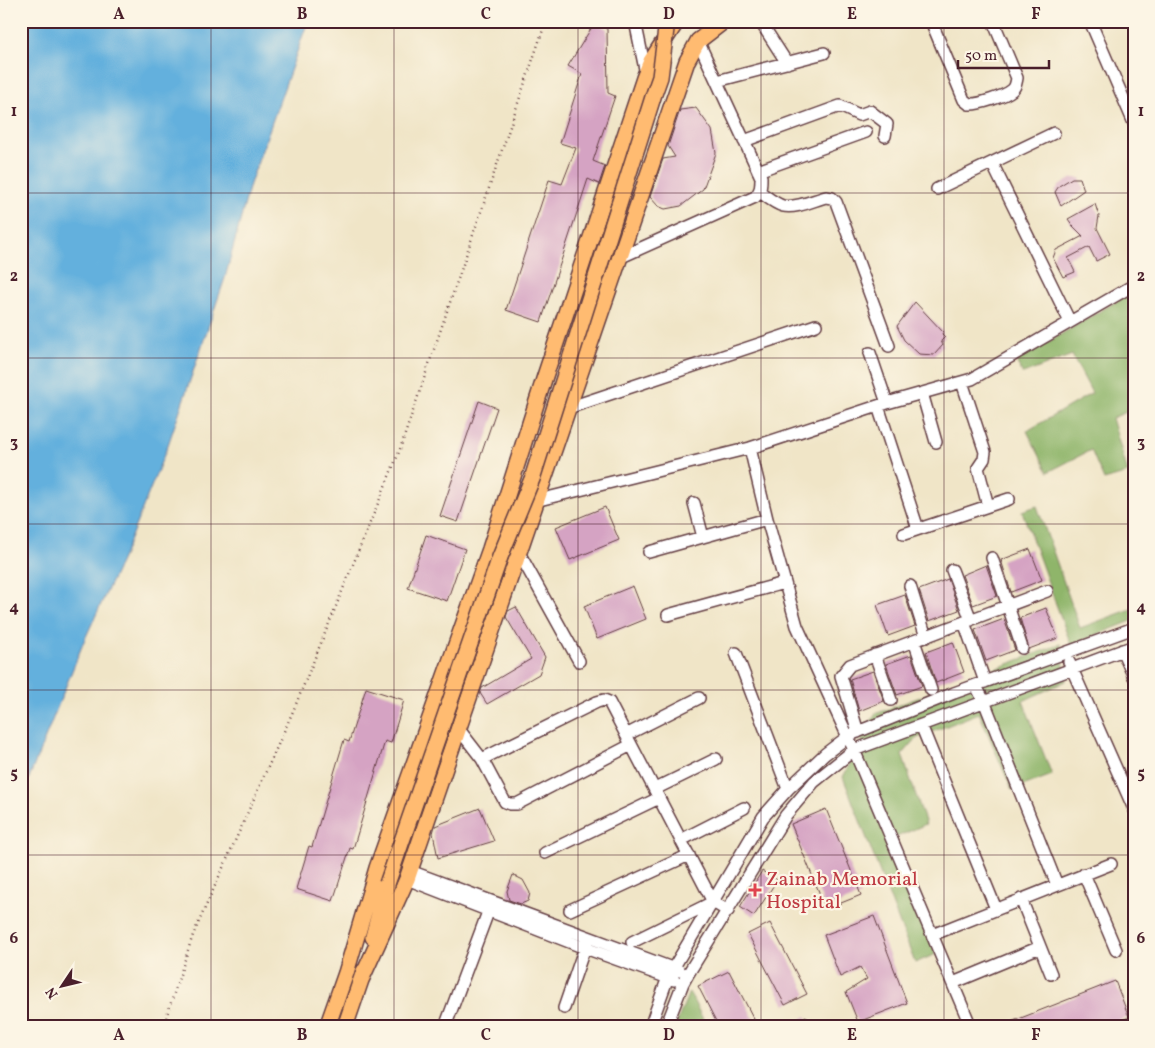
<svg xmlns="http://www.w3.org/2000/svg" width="1155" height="1048" font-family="Vollkorn,serif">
  <rect width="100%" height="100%" fill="#fcf5e5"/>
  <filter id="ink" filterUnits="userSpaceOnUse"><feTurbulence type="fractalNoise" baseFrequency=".02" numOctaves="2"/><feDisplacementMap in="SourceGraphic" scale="10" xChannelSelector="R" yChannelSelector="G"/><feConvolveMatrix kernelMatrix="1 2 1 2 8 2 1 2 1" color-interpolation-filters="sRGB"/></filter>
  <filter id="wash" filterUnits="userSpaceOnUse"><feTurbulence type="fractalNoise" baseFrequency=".0096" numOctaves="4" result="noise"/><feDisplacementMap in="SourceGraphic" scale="20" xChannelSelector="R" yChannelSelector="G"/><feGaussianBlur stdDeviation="1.12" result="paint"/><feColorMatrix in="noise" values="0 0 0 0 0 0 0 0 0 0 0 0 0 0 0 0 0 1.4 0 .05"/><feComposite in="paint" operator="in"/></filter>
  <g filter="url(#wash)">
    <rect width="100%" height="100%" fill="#f0e5c7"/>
    <path fill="#8fb56b" stroke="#6c6a4b" d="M 1134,291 L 1134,409 L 1112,418 L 1128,473 L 1104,480 L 1091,450 L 1048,472 L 1027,431 L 1092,393 L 1072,355 L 1023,374 L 1016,361 Z
      M 1037,506 L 1080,628 L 1134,608 L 1134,620 L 1071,645 L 1022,511 Z
      M 1061,644 L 1066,681 L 1023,701 L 1052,775 L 1012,790 L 979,713 L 917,738 L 902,755 L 926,824 L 890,840 L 936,954 L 915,963 L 843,777 L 875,714 Z
      M 689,992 L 707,1027 L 675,1027 Z"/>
    <path fill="#64b0dd" stroke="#576884" d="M 21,21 L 308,21 L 250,184 L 225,278 L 168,445 L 124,554 L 84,641 L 21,798 Z"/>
    <g id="blocks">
      <path fill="#d5a3c3" d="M 595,22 L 607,29 L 608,93 L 615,96 L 593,161 L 605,166 L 599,184 L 588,179 L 541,322 L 506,310 L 549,180 L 562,184 L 576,148 L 560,143 L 582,74 L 568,66 Z
        M 696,108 L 712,130 L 716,153 L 703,189 L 681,206 L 665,209 L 658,206 L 650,197 L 663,159 L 675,157 L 668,146 L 680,110 Z
        M 1072,178 L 1080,178 L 1084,190 L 1061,206 L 1055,192 L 1059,186 Z
        M 1095,204 L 1099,216 L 1097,228 L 1110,254 L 1096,261 L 1089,247 L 1068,258 L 1075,272 L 1063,277 L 1053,258 L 1056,250 L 1083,236 L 1073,226 L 1068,219 Z
        M 915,302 L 943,332 L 942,334 L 945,337 L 941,341 L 943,345 L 934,355 L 919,354 L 904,340 L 897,326 Z
        M 479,401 L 497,408 L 458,522 L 440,516 Z
        M 605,507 L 619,540 L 570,560 L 556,527 Z
        M 426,535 L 465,549 L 447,601 L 408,588 Z
        M 1030,549 L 1042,580 L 1011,592 L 1001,560 Z
        M 986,565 L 997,596 L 973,605 L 962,575 Z
        M 948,579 L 959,610 L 929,621 L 919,590 Z
        M 633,586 L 646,619 L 597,639 L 584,606 Z
        M 905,595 L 915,626 L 888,636 L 877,605 Z
        M 516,607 L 545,657 L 539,674 L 487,704 L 480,693 L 482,688 L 531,659 L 506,617 L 508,611 Z
        M 1046,608 L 1058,638 L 1029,649 L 1020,618 Z
        M 1004,619 L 1015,650 L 986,661 L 975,630 Z
        M 953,642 L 964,672 L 936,683 L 926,652 Z
        M 911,655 L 922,686 L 897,695 L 886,664 Z
        M 873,671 L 884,701 L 859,711 L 850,679 Z
        M 366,688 L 404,700 L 391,743 L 385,741 L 353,849 L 350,848 L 333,901 L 296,889 L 309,846 L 312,847 L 344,740 L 349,742 Z
        M 480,808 L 494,841 L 438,858 L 433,833 L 435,826 Z
        M 826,809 L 861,895 L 826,909 L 791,824 Z
        M 762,871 L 777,880 L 754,916 L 740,907 Z
        M 513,875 L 523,880 L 530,893 L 528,901 L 521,904 L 509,900 L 507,891 Z
        M 874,916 L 907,1003 L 858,1022 L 846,992 L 867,979 L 860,967 L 840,977 L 824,935 Z
        M 770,923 L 807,994 L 785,1005 L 748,934 Z
        M 729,971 L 758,1027 L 719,1027 L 698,986 Z
        M 1115,981 L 1129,1017 L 1104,1027 L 998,1027 Z
        M 806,1016 L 812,1027 L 787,1027 Z"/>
    </g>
  </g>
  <g filter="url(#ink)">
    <use href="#blocks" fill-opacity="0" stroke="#633d42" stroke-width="1"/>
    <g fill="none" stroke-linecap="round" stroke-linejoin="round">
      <defs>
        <path id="minor" d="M 635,21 L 646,74
          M 760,21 L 787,63
          M 931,21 L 964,100 L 969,104 C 978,105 1005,96 1012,90 C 1016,87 1016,83 1017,78 L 993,21
          M 1090,21 L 1134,123
          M 717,81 L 824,53
          M 744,141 L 840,106 L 859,115 L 870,111 L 887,124 L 885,136
          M 992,163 L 1070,322
          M 758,171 L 866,132
          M 937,189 L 1054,133
          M 760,192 C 767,197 775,204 783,206 C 796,209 814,200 826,197 L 832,198 L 836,202 L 889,346
          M 619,258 L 755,197 C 761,191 761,186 761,177 L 698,41
          M 870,353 L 887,403
          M 962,382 L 985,452 L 984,459 L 978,468 L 988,506
          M 922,393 L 936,442
          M 878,406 L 918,529
          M 568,408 L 816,325
          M 750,448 L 767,519 L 797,626 L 854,750 L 971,1027
          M 535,501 L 750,448 L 887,403 L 972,379 L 1134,285
          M 694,503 L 703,537
          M 904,534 L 1009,499
          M 518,551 L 579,661
          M 649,552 L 767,519
          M 992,558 L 1022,648
          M 952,570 L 971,620
          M 910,586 L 926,637
          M 668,615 L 784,583
          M 964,622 L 985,682
          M 914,641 L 931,690
          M 1122,650 L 1134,677
          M 736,653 L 788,789
          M 875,655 L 891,700
          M 1069,662 L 1134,809
          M 976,686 L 984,701 L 1057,885
          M 921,725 L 996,909
          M 458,728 L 482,759 L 597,702 L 604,700 L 609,702 L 713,902 L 728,911
          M 858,732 L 841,676 L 850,665 L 1047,591
          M 626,735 L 699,698
          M 482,759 L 505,802 L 510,804 L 517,804 L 631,745
          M 655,789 L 716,759
          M 681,840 L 744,808
          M 545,853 L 659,798
          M 410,871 L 680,971
          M 1084,874 L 1116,950
          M 407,879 L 585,948 L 674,980
          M 1021,899 L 1051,974
          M 570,910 L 689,855
          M 932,935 L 1111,864
          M 632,942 L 713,902
          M 953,983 L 1040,947
          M 564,1008 L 587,941
          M 445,1027 L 491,904
          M 650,1027 L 668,977 L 763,817 L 788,789 L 825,754 L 850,735 L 954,693 L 1134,628
          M 666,1027 L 683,983 L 688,974 L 786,815 L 814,782 L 854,750 L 1134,646"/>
        <path id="major" d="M 373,937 L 387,884
          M 361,980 L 407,879 L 687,61 L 698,41 L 724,21
          M 327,1027 L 346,973 L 377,868 L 490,549 L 545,376 L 644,78 L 651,61 L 677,21
          M 345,1027 L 364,971"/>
      </defs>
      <use href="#minor" stroke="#633d42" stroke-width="14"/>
      <use href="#major" stroke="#633d42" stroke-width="18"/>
      <path stroke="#633d42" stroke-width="2.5" stroke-dasharray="1 4" stroke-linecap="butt" d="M 163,1027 L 193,935 L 294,709 L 399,452 L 546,21"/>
      <use href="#minor" stroke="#fff" stroke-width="11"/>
      <use href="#major" stroke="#ffbb71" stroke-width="15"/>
      <defs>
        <path id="major-bridge" d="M 387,884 L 500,557 L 532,479 L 654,94 L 660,77 L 666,29 L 666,21"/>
      </defs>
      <use href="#major-bridge" stroke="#633d42" stroke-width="18" stroke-linecap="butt"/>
      <use href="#major-bridge" stroke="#ffbb71" stroke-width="15"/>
    </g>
  </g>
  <path fill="none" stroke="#4a1f2b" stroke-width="1" stroke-opacity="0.55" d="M 211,21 L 211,1027M 394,21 L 394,1027M 578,21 L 578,1027M 761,21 L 761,1027M 944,21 L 944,1027M 21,193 L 1134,193M 21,358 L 1134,358M 21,524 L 1134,524M 21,690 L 1134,690M 21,855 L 1134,855"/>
  <path fill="#e0444e" stroke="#fcf5e5" stroke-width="2" d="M752.5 882.5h5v5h5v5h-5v5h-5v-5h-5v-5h5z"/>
  <g text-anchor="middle" stroke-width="4.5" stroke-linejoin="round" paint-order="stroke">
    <g font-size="20" fill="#be3a42" stroke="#fcf5e5" text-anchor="start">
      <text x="766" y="885">Zainab Memorial<tspan x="766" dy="23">Hospital</tspan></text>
    </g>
  </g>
  <rect width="1155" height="1048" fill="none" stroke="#fcf5e5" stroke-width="55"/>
  <g transform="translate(62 986) rotate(235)" stroke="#fcf5e5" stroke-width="4" paint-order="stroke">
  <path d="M0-4L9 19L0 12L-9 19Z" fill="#4a1f2b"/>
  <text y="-8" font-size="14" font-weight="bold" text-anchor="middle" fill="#4a1f2b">N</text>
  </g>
  <path d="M958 60v8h91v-8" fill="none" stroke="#4a1f2b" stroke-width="2.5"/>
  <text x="965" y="60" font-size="15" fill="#4a1f2b" stroke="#fcf5e5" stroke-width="4" paint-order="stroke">50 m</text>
  <rect x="28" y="28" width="1100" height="992" fill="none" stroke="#4a1f2b" stroke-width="2"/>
  <g font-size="16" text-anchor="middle" font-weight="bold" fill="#4a1f2b">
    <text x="119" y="19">A</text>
    <text x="302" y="19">B</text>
    <text x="486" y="19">C</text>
    <text x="669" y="19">D</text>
    <text x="852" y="19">E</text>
    <text x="1036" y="19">F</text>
    <text x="14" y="116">1</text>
    <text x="1141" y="116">1</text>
    <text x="14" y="281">2</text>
    <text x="1141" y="281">2</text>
    <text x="14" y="447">3</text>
    <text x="1141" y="447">3</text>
    <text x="14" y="612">4</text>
    <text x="1141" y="612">4</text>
    <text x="14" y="778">5</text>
    <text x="1141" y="778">5</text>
    <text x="14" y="943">6</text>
    <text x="1141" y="943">6</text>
    <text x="119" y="1040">A</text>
    <text x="302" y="1040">B</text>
    <text x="486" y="1040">C</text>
    <text x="669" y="1040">D</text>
    <text x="852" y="1040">E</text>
    <text x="1036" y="1040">F</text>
  </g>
</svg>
